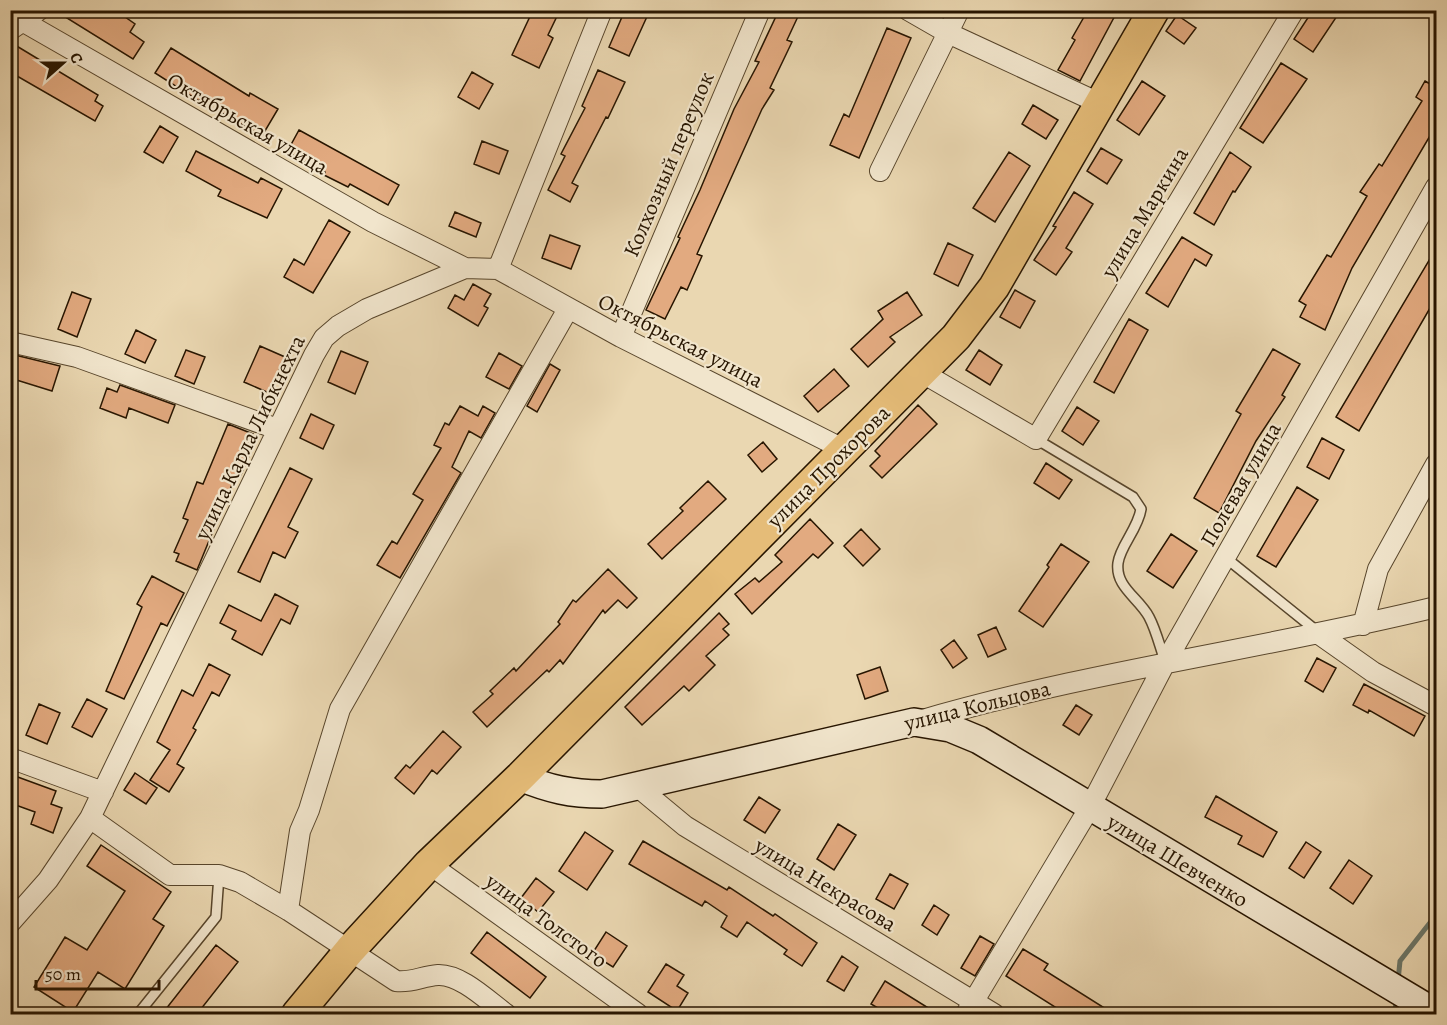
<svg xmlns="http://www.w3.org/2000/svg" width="1447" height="1025" font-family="Alegreya,serif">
  <rect width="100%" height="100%" fill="#ead7b1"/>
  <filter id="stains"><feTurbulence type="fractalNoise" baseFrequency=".00333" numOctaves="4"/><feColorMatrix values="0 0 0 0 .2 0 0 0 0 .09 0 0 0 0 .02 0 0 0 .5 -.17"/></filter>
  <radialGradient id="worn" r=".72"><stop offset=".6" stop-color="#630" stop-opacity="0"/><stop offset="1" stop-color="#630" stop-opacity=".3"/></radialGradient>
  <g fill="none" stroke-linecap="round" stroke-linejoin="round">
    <path stroke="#6b776a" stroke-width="5" d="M 1398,981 L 1400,961 L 1436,915
      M 1395,1014 L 1396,999"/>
  </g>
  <path fill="#e2aa80" stroke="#271500" stroke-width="1.5" d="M 54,10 L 115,10 L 135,24 L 130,32 L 144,42 L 133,59 Z
    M 533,10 L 560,10 L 548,35 L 553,38 L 539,68 L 512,55 Z
    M 625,10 L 650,10 L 629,56 L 609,47 Z
    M 779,10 L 801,10 L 787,40 L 792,42 L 770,88 L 774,90 L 762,109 L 697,254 L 702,256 L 687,290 L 681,287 L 665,319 L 646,310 L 680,238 L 678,237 L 700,190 L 734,109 L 759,62 L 755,61 Z
    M 1088,10 L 1118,10 L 1080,81 L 1058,70 L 1075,40 L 1072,38 Z
    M 1313,10 L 1341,10 L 1313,52 L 1294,39 Z
    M 1177,15 L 1196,28 L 1184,44 L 1166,31 Z
    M 887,28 L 911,38 L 859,158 L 830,145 L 844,114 L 849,117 Z
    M 10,42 L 98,95 L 95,101 L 103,106 L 95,121 L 10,72 Z
    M 171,48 L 249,96 L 250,93 L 278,109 L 262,136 L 217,110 L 220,105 L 203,95 L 199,101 L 155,73 Z
    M 1281,63 L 1307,79 L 1263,143 L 1240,128 Z
    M 598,70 L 625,82 L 608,118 L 606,117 L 572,183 L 578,186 L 570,202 L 548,190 L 565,156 L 561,154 L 585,108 L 582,106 Z
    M 472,72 L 493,84 L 479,109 L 458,97 Z
    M 1142,81 L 1165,96 L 1139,135 L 1117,120 Z
    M 1425,81 L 1437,88 L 1437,124 L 1352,268 L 1325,330 L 1300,317 L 1306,305 L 1299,301 L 1327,255 L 1331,257 L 1367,196 L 1360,192 L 1379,164 L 1382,166 L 1422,101 L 1416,97 Z
    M 1033,105 L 1058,120 L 1046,139 L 1022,124 Z
    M 160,126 L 178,137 L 163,163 L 144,152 Z
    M 299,130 L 399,185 L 388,205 L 350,184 L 348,187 L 324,175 L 325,172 L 287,152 Z
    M 482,141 L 508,151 L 499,174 L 474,164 Z
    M 1101,148 L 1122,160 L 1107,184 L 1087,171 Z
    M 196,151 L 258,183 L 261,178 L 282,189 L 267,218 L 218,196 L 221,190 L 186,171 Z
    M 1009,152 L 1030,166 L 995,222 L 973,208 Z
    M 1230,152 L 1251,167 L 1235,192 L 1233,191 L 1214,225 L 1194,213 Z
    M 1074,192 L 1093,204 L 1066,248 L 1072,252 L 1056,275 L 1034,260 L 1056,227 L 1053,226 Z
    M 455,212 L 481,223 L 476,237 L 449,226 Z
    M 329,220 L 350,232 L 313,293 L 284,277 L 294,259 L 304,265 Z
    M 550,235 L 580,246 L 571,269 L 542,258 Z
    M 1182,237 L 1212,255 L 1206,266 L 1195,259 L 1168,307 L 1146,293 Z
    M 948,243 L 973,255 L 958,286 L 934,274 Z
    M 1437,247 L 1437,296 L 1359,431 L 1336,417 Z
    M 473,284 L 491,294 L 484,306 L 488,308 L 478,326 L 448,308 L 455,295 L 464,300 Z
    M 1015,290 L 1035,301 L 1020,328 L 1000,317 Z
    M 72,292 L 91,299 L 77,337 L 58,329 Z
    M 907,292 L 922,315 L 890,337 L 895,342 L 868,367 L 851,349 L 883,319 L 878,311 Z
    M 1129,319 L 1148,330 L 1114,393 L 1094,382 Z
    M 136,330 L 156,340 L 145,363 L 125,354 Z
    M 260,346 L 285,357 L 269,393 L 244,382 Z
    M 1273,349 L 1300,364 L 1282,395 L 1285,397 L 1256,441 L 1219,513 L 1194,498 L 1241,414 L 1236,411 Z
    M 186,350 L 205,357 L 194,384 L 175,376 Z
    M 979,350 L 1002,365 L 990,385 L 966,370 Z
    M 341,351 L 368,362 L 355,394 L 328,382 Z
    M 499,353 L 522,366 L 509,389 L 486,377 Z
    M 15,355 L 60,366 L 52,391 L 10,378 Z
    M 550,364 L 560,370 L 537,412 L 527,406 Z
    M 834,369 L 849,386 L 818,412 L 804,396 Z
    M 120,385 L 175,405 L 168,423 L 129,408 L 126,418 L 100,408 L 107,388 L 117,392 Z
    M 918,405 L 937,424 L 882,478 L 870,466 L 880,456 L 875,451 Z
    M 460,406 L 478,416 L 483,406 L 495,413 L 481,438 L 469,431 L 452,467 L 461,473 L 400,578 L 377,565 L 392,541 L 397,544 L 423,500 L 413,494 L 441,448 L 434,445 L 445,423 L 449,425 Z
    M 1077,407 L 1099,421 L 1083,445 L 1062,431 Z
    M 311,414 L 334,425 L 323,449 L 300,438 Z
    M 228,424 L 253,434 L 244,455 L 249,456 L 240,477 L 236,475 L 197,570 L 176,561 L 179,554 L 174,552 L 188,520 L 183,518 L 197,482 L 203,484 Z
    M 1322,438 L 1344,450 L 1329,479 L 1307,467 Z
    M 763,442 L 777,459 L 762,472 L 748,455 Z
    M 1046,463 L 1072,480 L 1059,499 L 1034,483 Z
    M 290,468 L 312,479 L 288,527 L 298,532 L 285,558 L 273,552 L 260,582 L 238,572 Z
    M 708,481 L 726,499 L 662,559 L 648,544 L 683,511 L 680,508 Z
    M 1297,487 L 1318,500 L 1276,567 L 1257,556 Z
    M 810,519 L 833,543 L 818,558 L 813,554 L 752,614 L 735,594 L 755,578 L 759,582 L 782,562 L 775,555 Z
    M 861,529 L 880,549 L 863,566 L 844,546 Z
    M 1171,534 L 1197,551 L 1173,588 L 1147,571 Z
    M 1061,544 L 1089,562 L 1043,627 L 1019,611 L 1049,567 L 1047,565 Z
    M 608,569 L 637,598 L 627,608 L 618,600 L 605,613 L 603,610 L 563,664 L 560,660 L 549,672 L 547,670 L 487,727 L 473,712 L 493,694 L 490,691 L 514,668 L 516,671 L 560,624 L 558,622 L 573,600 L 576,602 Z
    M 152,576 L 184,593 L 167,626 L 161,623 L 124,699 L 106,691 L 142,607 L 137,604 Z
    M 275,594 L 298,606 L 290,624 L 281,619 L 262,655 L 232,639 L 236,631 L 220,623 L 229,605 L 261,621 Z
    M 719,613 L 729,624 L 723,629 L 729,635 L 706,656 L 715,665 L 689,691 L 684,686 L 642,725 L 625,707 Z
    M 996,627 L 1006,649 L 988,657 L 978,635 Z
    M 954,640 L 967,658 L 953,668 L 941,650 Z
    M 1317,658 L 1336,668 L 1323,692 L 1305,681 Z
    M 209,664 L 230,675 L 219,696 L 212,692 L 193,728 L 196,730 L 177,764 L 184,768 L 169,792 L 150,780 L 170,750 L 157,742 L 182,690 L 193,696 Z
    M 880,667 L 888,691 L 865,699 L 857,675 Z
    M 1364,684 L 1425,716 L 1414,736 L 1369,710 L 1368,713 L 1353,705 Z
    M 87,699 L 107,709 L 92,737 L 72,727 Z
    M 39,704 L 60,713 L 47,744 L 26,735 Z
    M 1076,705 L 1092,715 L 1079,735 L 1063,725 Z
    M 443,731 L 461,747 L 437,774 L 432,770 L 414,794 L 395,778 L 406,765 L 410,768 Z
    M 135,773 L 157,788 L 146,804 L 124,790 Z
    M 15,776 L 56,791 L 51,804 L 62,808 L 53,833 L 31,824 L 35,812 L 10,803 L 10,789 Z
    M 1216,796 L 1277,832 L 1263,857 L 1238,844 L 1242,836 L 1205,817 Z
    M 759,797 L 780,810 L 765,833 L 744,820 Z
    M 838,824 L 856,835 L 834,870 L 817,859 Z
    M 585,832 L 613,851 L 587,890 L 559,871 Z
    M 643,841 L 727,890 L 729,887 L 773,916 L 775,914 L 817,943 L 802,966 L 784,954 L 787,950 L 747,922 L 737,937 L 721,927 L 727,916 L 705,901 L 702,906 L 629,864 Z
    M 1306,842 L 1321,852 L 1304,878 L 1289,868 Z
    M 101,845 L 171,892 L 153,919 L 164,926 L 125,989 L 98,972 L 73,1012 L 34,987 L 65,937 L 87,950 L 125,891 L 87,866 Z
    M 1349,860 L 1372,876 L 1353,904 L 1330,888 Z
    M 890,874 L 908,884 L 894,909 L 876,899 Z
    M 536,878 L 554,892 L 538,912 L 521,898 Z
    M 934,905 L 949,915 L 937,935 L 922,925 Z
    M 487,932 L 546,977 L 530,998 L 471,953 Z
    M 606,932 L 627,946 L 613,967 L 592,954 Z
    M 980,936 L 994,944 L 975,976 L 961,968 Z
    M 216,945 L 238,962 L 197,1014 L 162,1014 Z
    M 1023,949 L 1048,964 L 1044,970 L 1114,1014 L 1066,1014 L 1006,976 Z
    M 842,956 L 858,967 L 844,991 L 827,981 Z
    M 666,964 L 684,975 L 677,986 L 688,993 L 677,1011 L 648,992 Z
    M 885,981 L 938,1014 L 888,1014 L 871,1004 Z"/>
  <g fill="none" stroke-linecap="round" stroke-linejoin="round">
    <defs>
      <path id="lane" d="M 1036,439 L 1133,497 L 1141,509 C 1138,529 1120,546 1118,563 C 1115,587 1139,598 1149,617 C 1156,630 1160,647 1165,661
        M 1226,558 L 1318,632
        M 138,1014 L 216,917 L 219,875"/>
      <path id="street" d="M 908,10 L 948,33 L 1099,103
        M 10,14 L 373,222 L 465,268
        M 10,30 L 39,10
        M 880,171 L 959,10
        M 498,269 L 602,10
        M 621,337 L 760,10
        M 10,342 L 77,357 L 277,429
        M 921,372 L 1036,439 L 1294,10
        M 1363,625 L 1378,569 L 1436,464
        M 1319,634 L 1373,672 L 1436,706
        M 919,721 C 1089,671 1265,649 1436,607
        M 10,758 L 103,792
        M 638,787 L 685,826 L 994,1014
        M 90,818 L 170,875 L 219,875 L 240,882 L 288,910 L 396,981 C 412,983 422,976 438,975 C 461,974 488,1001 506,1014
        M 429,864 L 638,1014
        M 288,910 L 300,831 L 309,810 L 340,709 L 568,309
        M 10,923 L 48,880 L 90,818 L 314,355 L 324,338 L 338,326 L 367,309 L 465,268 L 498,269 L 621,337 L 845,450
        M 966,1014 L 1090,807 L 1165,663 L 1436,187"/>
      <path id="secondary" d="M 520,777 C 549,789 571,794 602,794 L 914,722 L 950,728 L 979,740 L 1436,1013"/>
      <path id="primary" d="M 297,1014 L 350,950 L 429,864 L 520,777 L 956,337 L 994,287 L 1154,10"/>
    </defs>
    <use href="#lane" stroke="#58462c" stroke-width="12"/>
    <use href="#street" stroke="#58462c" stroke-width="22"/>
    <use href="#secondary" stroke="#271500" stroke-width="30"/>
    <use href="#primary" stroke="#271500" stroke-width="33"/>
    <use href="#lane" stroke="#f1e5cc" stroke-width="9"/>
    <use href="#street" stroke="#f1e5cc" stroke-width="20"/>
    <use href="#secondary" stroke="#f1e5cc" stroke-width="27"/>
    <use href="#primary" stroke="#e5bc78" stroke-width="30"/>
  </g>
  <g text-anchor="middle" stroke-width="4.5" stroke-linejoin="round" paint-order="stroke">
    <g font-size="22" fill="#271500" stroke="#f1e5cc">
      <text transform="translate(248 123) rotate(30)" y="8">Октябрьская улица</text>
      <text transform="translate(668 164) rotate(-67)" y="8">Колхозный переулок</text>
      <text transform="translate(1144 212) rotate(-59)" y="8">улица Маркина</text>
      <text transform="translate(681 340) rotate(27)" y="8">Октябрьская улица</text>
      <text transform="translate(249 437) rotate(-64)" y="8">улица Карла Либкнехта</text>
      <text transform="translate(828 466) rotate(-45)" y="8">улица Прохорова</text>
      <text transform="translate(1240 484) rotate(-60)" y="8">Полевая улица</text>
      <text transform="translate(977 705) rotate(-14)" y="8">улица Кольцова</text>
      <text transform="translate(1178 860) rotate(31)" y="8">улица Шевченко</text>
      <text transform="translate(826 884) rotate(31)" y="8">улица Некрасова</text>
      <text transform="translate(547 920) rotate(36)" y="8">улица Толстого</text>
    </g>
  </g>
  <rect width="1447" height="1025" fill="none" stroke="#ead7b1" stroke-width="36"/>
  <rect x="12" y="12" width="1423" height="1001" fill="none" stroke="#271500" stroke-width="3"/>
  <rect x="18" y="18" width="1411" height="989" fill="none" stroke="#271500" stroke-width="1.5"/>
  <g transform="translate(63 63) rotate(69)" stroke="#f1e5cc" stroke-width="4.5" paint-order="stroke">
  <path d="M0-4.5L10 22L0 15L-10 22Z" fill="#271500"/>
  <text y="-9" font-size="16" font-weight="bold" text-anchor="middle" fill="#271500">С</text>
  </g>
  <path d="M36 980v9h123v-9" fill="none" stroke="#271500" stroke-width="3"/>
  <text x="45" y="980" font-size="18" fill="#271500" stroke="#f1e5cc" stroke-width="4.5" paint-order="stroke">50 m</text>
  <rect width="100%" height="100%" filter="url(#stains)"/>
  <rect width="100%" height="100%" fill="url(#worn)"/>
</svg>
